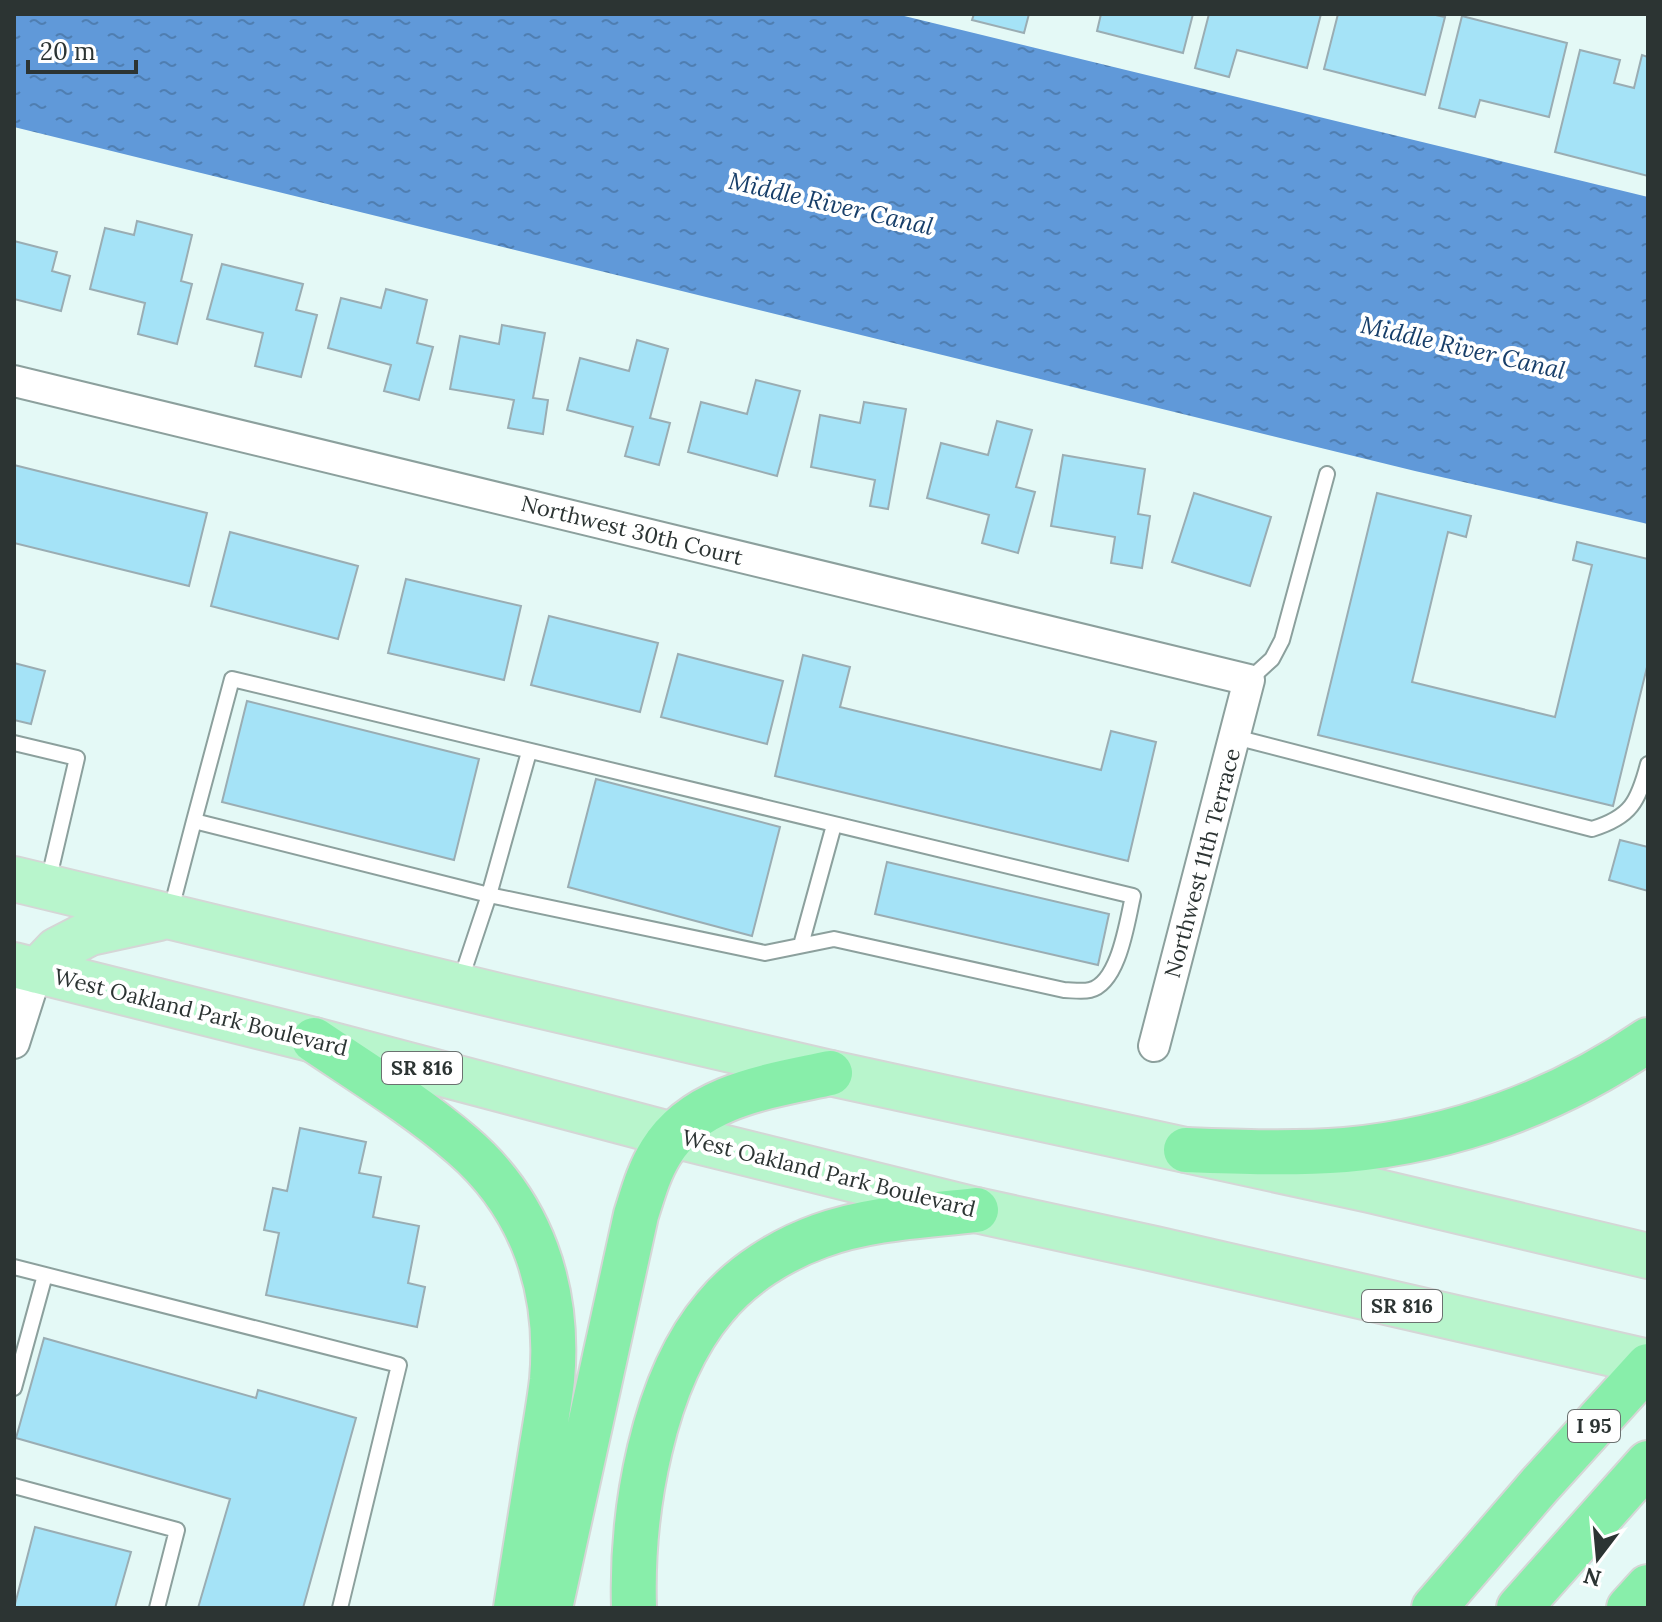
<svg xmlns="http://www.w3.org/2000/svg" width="1662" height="1622" font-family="Lora,serif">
  <defs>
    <pattern id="water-ripples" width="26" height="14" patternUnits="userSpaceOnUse" patternTransform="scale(2)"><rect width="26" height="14" fill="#6099d9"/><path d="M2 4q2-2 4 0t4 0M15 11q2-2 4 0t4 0" fill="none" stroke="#4f7eb1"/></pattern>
  </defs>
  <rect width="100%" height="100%" fill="#e4f9f6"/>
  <path fill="url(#water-ripples)" d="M 14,14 L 896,14 L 1648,197 L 1648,524 L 1415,471 L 14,127 Z"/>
  <path fill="#a5e3f7" stroke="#9aadb3" stroke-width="2" d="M 974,14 L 1029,14 L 1024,33 L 972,20 Z
    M 1101,14 L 1193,14 L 1183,53 L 1097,31 Z
    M 1209,14 L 1321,14 L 1307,68 L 1237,50 L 1229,77 L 1195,68 Z
    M 1338,14 L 1431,14 L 1445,17 L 1425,95 L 1324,69 Z
    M 1462,16 L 1567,43 L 1549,117 L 1480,100 L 1475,117 L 1439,108 Z
    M 1580,50 L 1620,60 L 1614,83 L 1634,88 L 1642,55 L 1648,57 L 1648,176 L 1555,152 Z
    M 137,221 L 192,235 L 181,281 L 192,284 L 177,344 L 138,334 L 145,303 L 90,289 L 105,228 L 134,235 Z
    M 14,241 L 57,252 L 52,271 L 70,276 L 61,311 L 14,299 Z
    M 222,264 L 303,284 L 296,310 L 317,315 L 301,377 L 255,366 L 263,333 L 207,319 Z
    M 386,289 L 427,300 L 417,343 L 433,347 L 419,400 L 384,391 L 391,365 L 328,348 L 341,298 L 381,308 Z
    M 502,325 L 545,333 L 533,398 L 548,400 L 543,434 L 508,428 L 514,400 L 450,389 L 460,336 L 499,344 Z
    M 637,340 L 668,349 L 650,418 L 670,423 L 659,465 L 625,456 L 633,427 L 567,410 L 580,358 L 629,371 Z
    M 756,380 L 800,391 L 777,476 L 688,452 L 701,402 L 747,414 Z
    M 864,402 L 906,409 L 888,509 L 870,506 L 875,480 L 811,467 L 820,415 L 860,423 Z
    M 997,421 L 1032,430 L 1016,487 L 1035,492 L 1018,553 L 982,543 L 989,515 L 927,498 L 941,443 L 988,455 Z
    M 1063,455 L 1145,469 L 1138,514 L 1150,516 L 1142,568 L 1111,563 L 1115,537 L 1051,526 Z
    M 14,465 L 207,513 L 189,586 L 14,543 Z
    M 1194,493 L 1271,517 L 1250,586 L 1172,562 Z
    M 1377,493 L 1471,516 L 1466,537 L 1448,532 L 1412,682 L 1555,717 L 1592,565 L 1573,560 L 1577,542 L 1648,559 L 1648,663 L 1613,806 L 1318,735 Z
    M 230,532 L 358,566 L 338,639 L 211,606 Z
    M 406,579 L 521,606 L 504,680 L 388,653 Z
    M 549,616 L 658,643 L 640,712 L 531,685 Z
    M 678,654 L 783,681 L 767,744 L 661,717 Z
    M 803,655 L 850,667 L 840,707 L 1101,770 L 1111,731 L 1156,742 L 1128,861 L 775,776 Z
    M 14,663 L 45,671 L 31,724 L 14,720 Z
    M 247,701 L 479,759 L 454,860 L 222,802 Z
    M 596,779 L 780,827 L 752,936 L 568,887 Z
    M 1620,840 L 1648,847 L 1648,891 L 1609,880 Z
    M 887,862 L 1109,914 L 1098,965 L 875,914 Z
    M 300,1128 L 366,1142 L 359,1173 L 381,1177 L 373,1217 L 419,1226 L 408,1283 L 425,1287 L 417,1327 L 266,1295 L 279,1233 L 264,1230 L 273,1188 L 287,1191 Z
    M 44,1338 L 256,1398 L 258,1390 L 356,1418 L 303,1608 L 198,1608 L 230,1499 L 16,1438 Z
    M 35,1527 L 131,1552 L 115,1608 L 14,1608 Z"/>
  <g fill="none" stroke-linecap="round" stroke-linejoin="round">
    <defs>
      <path id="lane" d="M 1249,680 L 1272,659 L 1282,640 L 1327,474
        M 1235,737 L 1592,829 C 1631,817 1638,802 1648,764
        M 14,743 L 77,758 L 48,882
        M 194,821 L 232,679 L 1133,896 C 1127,922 1119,983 1090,990 C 1082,992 1071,990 1064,990 L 834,939 L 765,953 L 489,895 L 529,752
        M 170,913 L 194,821 L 489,895 L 460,982
        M 801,945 L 834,825
        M 14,1267 L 399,1365 L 340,1608
        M 14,1388 L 45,1275
        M 14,1486 L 177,1530 L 157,1608"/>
      <path id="street" d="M 14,381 L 1249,680 L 1154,1046
        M 14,1043 L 37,971"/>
      <path id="primary" d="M 14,879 L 503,997 L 830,1073 L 1370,1190 L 1648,1256
        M 14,965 L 314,1040 L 673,1135 L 976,1210 L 1155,1249 L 1648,1362
        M 37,971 L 57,950 L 90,933 L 159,918"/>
      <path id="highway" d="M 314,1040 C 363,1073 418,1107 462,1145 C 532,1205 560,1289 552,1380 C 549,1406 544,1432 540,1458 C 532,1508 524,1558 516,1608
        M 1186,1150 C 1239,1152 1292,1154 1345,1150 C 1454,1140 1558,1102 1648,1040
        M 550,1608 L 636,1215 C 643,1193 649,1171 661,1152 C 696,1095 771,1086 830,1073
        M 634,1608 C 631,1513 652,1381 715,1307 C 741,1275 781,1250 820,1236 C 869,1218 924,1216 976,1210
        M 1434,1608 L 1539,1486 L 1648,1366
        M 1519,1608 L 1648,1463
        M 1629,1608 L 1648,1587"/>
    </defs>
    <use href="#lane" stroke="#8ca09d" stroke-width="18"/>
    <use href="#street" stroke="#8ca09d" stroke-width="34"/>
    <use href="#primary" stroke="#d5d6d6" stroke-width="48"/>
    <use href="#highway" stroke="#d5d6d6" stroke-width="48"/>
    <use href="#lane" stroke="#fff" stroke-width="14"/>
    <use href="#street" stroke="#fff" stroke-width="30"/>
    <use href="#primary" stroke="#b8f5cc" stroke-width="44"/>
    <use href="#highway" stroke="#8ea" stroke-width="44"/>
  </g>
  <g text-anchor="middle" stroke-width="8" stroke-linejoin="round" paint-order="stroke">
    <g fill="#fff" stroke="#6b7170" stroke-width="2">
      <rect x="382" y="1052" width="80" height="32" rx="6"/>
      <rect x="1362" y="1290" width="80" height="32" rx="6"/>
      <rect x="1568" y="1410" width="52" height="32" rx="6"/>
    </g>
    <g font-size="20" font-weight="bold" fill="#2c3433">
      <text x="422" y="1075">SR 816</text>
      <text x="1402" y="1313">SR 816</text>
      <text x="1594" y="1433">I 95</text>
    </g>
    <g font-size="22" fill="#2c3433" stroke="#fff">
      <text transform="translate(632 530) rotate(14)" y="8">Northwest 30th Court</text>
      <text transform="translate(1202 863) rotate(-75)" y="8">Northwest 11th Terrace</text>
      <text transform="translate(201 1012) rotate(14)" y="8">West Oakland Park Boulevard</text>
      <text transform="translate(829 1173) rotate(14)" y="8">West Oakland Park Boulevard</text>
    </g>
    <g font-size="24" font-style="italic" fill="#173e69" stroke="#fff">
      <text transform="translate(831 204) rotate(13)" y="8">Middle River Canal</text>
      <text transform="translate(1463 348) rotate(13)" y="8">Middle River Canal</text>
    </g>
  </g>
  <rect width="1662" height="1622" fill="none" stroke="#2c3433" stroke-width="32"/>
  <g transform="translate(1598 1558) rotate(196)" stroke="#ffffff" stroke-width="6" paint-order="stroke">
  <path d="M0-6L14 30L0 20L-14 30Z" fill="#2c3433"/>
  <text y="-12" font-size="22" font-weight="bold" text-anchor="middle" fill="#2c3433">N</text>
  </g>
  <path d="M28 60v12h108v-12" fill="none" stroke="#2c3433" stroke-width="4"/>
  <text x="40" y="60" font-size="24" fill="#2c3433" stroke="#ffffff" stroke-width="6" paint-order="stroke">20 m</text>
</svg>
